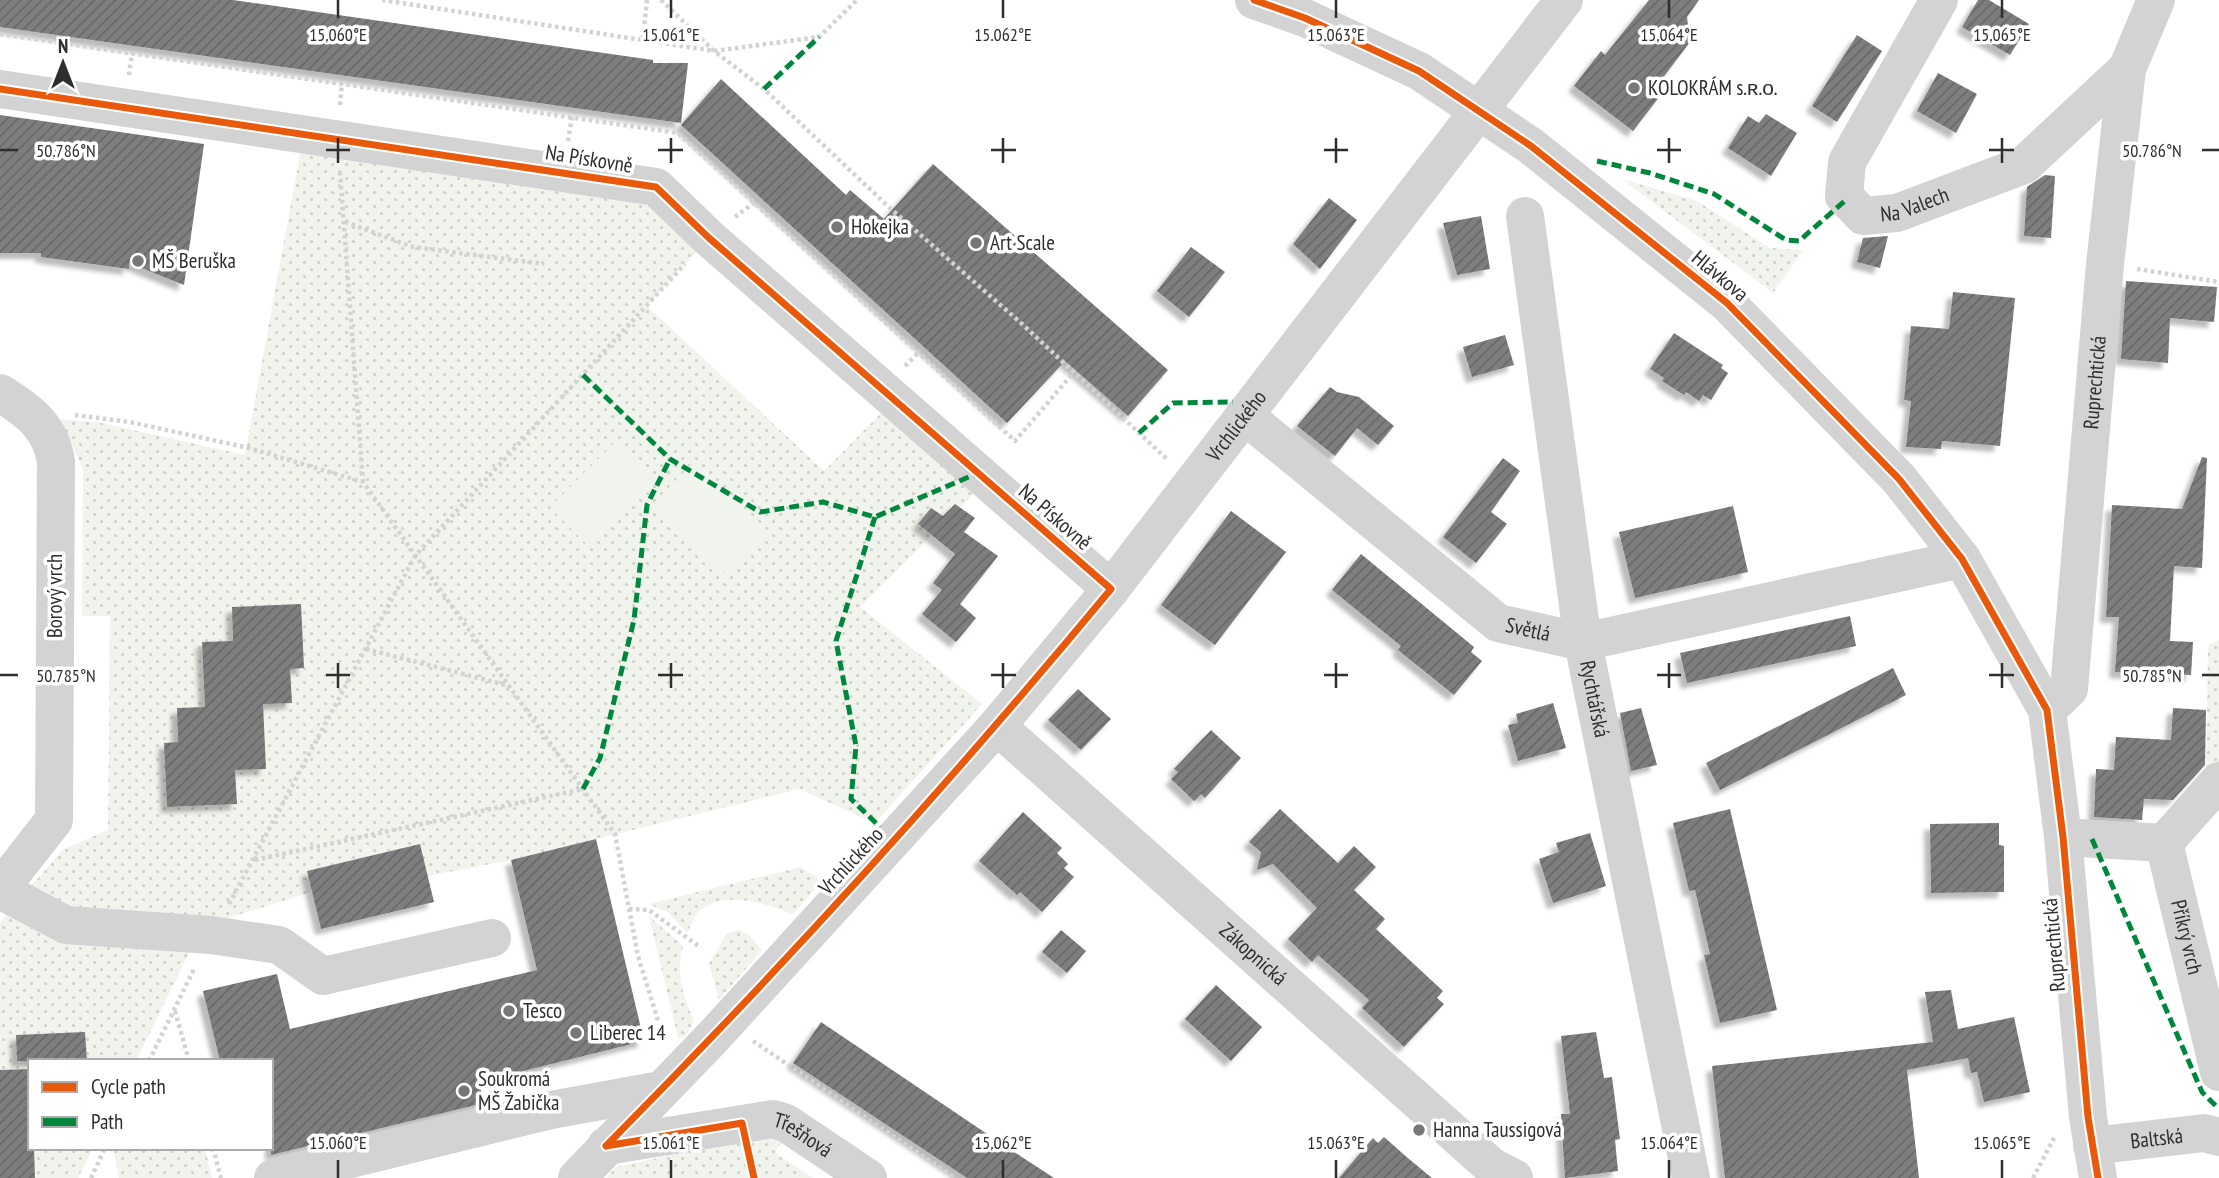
<svg xmlns="http://www.w3.org/2000/svg" width="2219" height="1178" font-family="'PT Sans Narrow',sans-serif">
  <defs>
    <pattern id="grass-dots" width="8" height="8" patternUnits="userSpaceOnUse" patternTransform="scale(1.75)"><rect width="8" height="8" fill="#f0f4ec"/><path d="M2 2h.1M6 6h.1" fill="none" stroke="#ced2cb" stroke-width="1.8" stroke-linecap="round"/></pattern>
    <pattern id="building-hatch" width="6" height="6" patternUnits="userSpaceOnUse" patternTransform="scale(1.75)"><rect width="6" height="6" fill="#7e7e7e"/><path d="M-1 1l2-2M0 6l6-6M5 7l2-2" fill="none" stroke="#686868"/></pattern>
    <filter id="shadow"><feDropShadow dx="-6" dy="6" stdDeviation="2" flood-color="#0004"/></filter>
  </defs>
  <rect width="100%" height="100%" fill="#fff"/>
  <path fill="url(#grass-dots)" d="M 302,143 L 653,200 L 709,238 L 647,306 L 824,471 L 886,408 L 980,488 L 860,607 L 982,704 L 875,823 L 799,789 L 511,860 L 428,876 L 419,844 L 307,871 L 312,892 L 202,926 L 136,1061 L 30,1061 L 30,1148 L 93,1148 L 78,1178 L 0,1178 L 0,923 L 62,850 L 108,830 L 110,616 L 82,616 L 83,469 L 60,419 L 102,423 L 245,455 Z
    M 1622,179 L 1697,201 L 1770,248 L 1803,250 L 1773,293 Z
    M 2219,640 L 2219,764 L 2206,782 L 2208,645 Z
    M 801,867 L 822,881 L 793,914 C 767,904 721,888 698,913 C 693,918 691,927 687,933 L 668,912 L 648,904 Z
    M 649,916 L 683,946 C 675,973 683,996 694,1021 L 685,1038 L 678,1038 Z
    M 738,930 L 748,934 L 762,950 L 719,1000 L 709,964 L 727,933 Z
    M 785,1137 L 775,1152 L 813,1178 L 606,1178 L 616,1167 L 723,1144 Z
    M 113,1148 L 205,1148 L 212,1178 L 119,1178 Z"/>
  <path fill="#f0f4ec" d="M 617,440 L 658,481 L 590,548 L 550,507 Z
    M 694,461 L 771,534 L 730,577 L 653,504 Z"/>
  <path fill="url(#building-hatch)" filter="url(#shadow)" d="M 0,0 L 233,0 L 653,60 L 653,63 L 688,63 L 681,123 L 0,27 Z
    M 1649,0 L 1699,0 L 1687,17 L 1690,42 L 1653,91 L 1660,96 L 1633,131 L 1574,86 L 1601,51 L 1605,55 Z
    M 1978,0 L 1989,0 L 2029,24 L 2010,55 L 1962,27 Z
    M 1857,35 L 1882,51 L 1837,122 L 1812,106 Z
    M 1938,73 L 1977,94 L 1956,133 L 1917,111 Z
    M 721,79 L 846,195 L 850,190 L 884,219 L 933,164 L 1168,370 L 1128,416 L 1065,361 L 1007,423 L 681,125 Z
    M 1766,114 L 1797,133 L 1771,176 L 1728,148 L 1748,116 L 1759,123 Z
    M 0,115 L 204,144 L 184,285 L 129,263 L 129,269 L 41,257 L 41,253 L 0,253 Z
    M 2045,175 L 2055,176 L 2051,238 L 2024,236 L 2027,187 Z
    M 1329,198 L 1357,220 L 1320,269 L 1293,244 Z
    M 1481,216 L 1490,269 L 1457,275 L 1443,223 Z
    M 1888,236 L 1880,268 L 1857,262 L 1863,238 Z
    M 1191,247 L 1225,272 L 1189,317 L 1157,291 Z
    M 2126,281 L 2217,287 L 2214,322 L 2170,318 L 2168,363 L 2121,359 Z
    M 1953,292 L 2015,298 L 2000,446 L 1942,441 L 1941,449 L 1906,447 L 1911,401 L 1904,400 L 1911,326 L 1949,329 Z
    M 1674,333 L 1723,365 L 1721,368 L 1728,373 L 1711,400 L 1703,395 L 1699,401 L 1686,392 L 1684,395 L 1662,381 L 1664,378 L 1650,369 Z
    M 1505,335 L 1514,365 L 1472,377 L 1463,347 Z
    M 1330,387 L 1337,392 L 1359,397 L 1394,426 L 1378,445 L 1357,428 L 1335,456 L 1297,426 Z
    M 2202,457 L 2207,458 L 2202,568 L 2174,566 L 2170,641 L 2193,642 L 2191,675 L 2115,672 L 2119,617 L 2106,617 L 2112,505 L 2182,509 Z
    M 1503,458 L 1520,471 L 1491,512 L 1507,524 L 1476,563 L 1443,537 Z
    M 955,504 L 975,518 L 964,532 L 998,556 L 960,604 L 976,618 L 956,642 L 922,614 L 942,590 L 933,583 L 955,554 L 918,524 L 931,508 L 943,516 Z
    M 1733,506 L 1748,572 L 1635,598 L 1619,532 Z
    M 1231,511 L 1286,552 L 1215,645 L 1161,605 Z
    M 1361,554 L 1474,647 L 1471,652 L 1482,661 L 1454,695 L 1398,650 L 1401,646 L 1332,590 Z
    M 301,604 L 304,668 L 290,669 L 292,703 L 263,704 L 266,769 L 235,770 L 237,804 L 167,807 L 164,743 L 178,742 L 177,708 L 205,707 L 202,642 L 233,641 L 232,607 Z
    M 1850,616 L 1856,646 L 1687,683 L 1680,653 Z
    M 1893,668 L 1906,695 L 1720,790 L 1706,763 Z
    M 1078,689 L 1111,719 L 1081,750 L 1048,720 Z
    M 1553,703 L 1566,748 L 1518,761 L 1508,725 L 1518,723 L 1516,714 Z
    M 1641,708 L 1657,765 L 1631,771 L 1620,713 Z
    M 2173,708 L 2206,710 L 2205,765 L 2173,800 L 2144,799 L 2142,820 L 2094,817 L 2096,769 L 2114,770 L 2116,737 L 2171,740 Z
    M 1211,730 L 1241,758 L 1205,798 L 1201,794 L 1194,801 L 1171,779 L 1178,772 L 1174,769 Z
    M 1280,809 L 1338,863 L 1354,846 L 1376,867 L 1354,890 L 1385,919 L 1376,929 L 1443,991 L 1437,998 L 1444,1004 L 1404,1047 L 1362,1008 L 1369,1000 L 1318,955 L 1312,962 L 1288,939 L 1317,908 L 1273,864 L 1257,870 L 1261,852 L 1249,842 Z
    M 1730,809 L 1777,1010 L 1720,1023 L 1704,955 L 1710,954 L 1695,890 L 1689,891 L 1673,823 Z
    M 1023,812 L 1062,848 L 1057,853 L 1068,864 L 1064,868 L 1074,877 L 1042,912 L 1020,892 L 1017,895 L 979,861 Z
    M 1999,823 L 1999,845 L 2004,846 L 2004,892 L 1931,893 L 1930,824 Z
    M 1590,833 L 1606,886 L 1553,903 L 1539,859 L 1559,852 L 1556,843 Z
    M 596,839 L 644,1041 L 479,1082 L 484,1103 L 271,1155 L 271,1061 L 220,1061 L 203,991 L 277,974 L 290,1029 L 537,970 L 511,860 Z
    M 420,844 L 434,902 L 321,929 L 307,871 Z
    M 1061,930 L 1086,951 L 1067,973 L 1042,952 Z
    M 1216,985 L 1262,1027 L 1231,1061 L 1185,1019 Z
    M 1951,990 L 1958,1029 L 2014,1017 L 2030,1092 L 1984,1102 L 1977,1072 L 1971,1073 L 1968,1058 L 1907,1070 L 1919,1178 L 1725,1178 L 1712,1066 L 1933,1042 L 1925,992 Z
    M 821,1022 L 1005,1146 L 1054,1178 L 967,1178 L 793,1063 Z
    M 85,1032 L 87,1061 L 17,1061 L 16,1035 Z
    M 1596,1032 L 1604,1078 L 1612,1077 L 1620,1139 L 1615,1140 L 1618,1171 L 1565,1178 L 1561,1114 L 1570,1114 L 1561,1036 Z
    M 30,1069 L 30,1148 L 34,1148 L 35,1178 L 0,1178 L 0,1070 Z
    M 1384,1137 L 1409,1159 L 1432,1178 L 1339,1178 L 1373,1138 L 1378,1143 Z"/>
  <g fill="none" stroke-linecap="round" stroke-linejoin="round">
    <path stroke="#d3d3d3" stroke-width="4.5" stroke-dasharray="3.5 3.5" stroke-linecap="butt" d="M 382,0 L 714,51 L 819,37 L 857,0
      M 661,0 L 714,51 L 764,89 L 892,210 L 1021,323 L 1168,460
      M 0,34 L 678,133 L 1015,441 L 1074,372
      M 643,38 L 647,0
      M 129,75 L 132,53
      M 340,105 L 342,83
      M 568,141 L 572,117
      M 340,172 L 363,482
      M 735,217 L 755,202
      M 345,222 L 413,247 L 544,264
      M 2137,269 L 2219,282
      M 905,366 L 919,352
      M 75,415 L 130,422 L 249,448 L 363,482 L 615,834 L 638,956 L 659,1024
      M 366,649 L 510,686
      M 255,860 L 583,789
      M 229,904 L 415,556 L 685,264
      M 629,909 L 649,910 L 701,948
      M 175,1011 L 189,1061
      M 753,1041 L 955,1178
      M 149,1061 L 195,967
      M 213,1148 L 221,1178
      M 750,1158 L 754,1178
      M 91,1178 L 105,1148
      M 2033,1178 L 2055,1136"/>
    <g stroke="#d3d3d3" stroke-width="38">
      <path d="M 1254,0 L 1305,18 L 1419,71 L 1531,146 L 1727,303 L 1899,479 L 1962,559 L 2047,710 L 2063,837 L 2088,1117 L 2098,1178"/>
      <path id="s1" d="M 1939,0 L 1847,162 L 1844,196 L 1863,216 L 1897,213 L 2024,165 L 2127,69"/>
      <path d="M 0,89 L 656,187 L 709,238 L 1111,589"/>
      <path id="s2" d="M 1525,216 L 1583,642 L 1691,1178"/>
      <path d="M 0,393 C 29,411 51,427 56,462 L 54,820 L 0,889"/>
      <path id="s3" d="M 1244,415 L 1498,623 L 1583,642 L 1962,559"/>
      <path id="s4" d="M 2047,710 L 2069,689 L 2105,264 L 2127,69 L 2156,0"/>
      <path id="s5" d="M 997,726 L 1491,1166 L 1514,1178"/>
      <path id="s6" d="M 2063,837 L 2164,843 L 2219,1072"/>
      <path d="M 2164,843 L 2219,781"/>
      <path d="M 0,890 L 66,925 L 211,935 L 279,945 L 323,976 L 492,938"/>
      <path id="s7" d="M 606,1146 L 773,1119 L 786,1123 L 868,1178"/>
      <path id="s8" d="M 2092,1146 L 2204,1133 L 2219,1137"/>
      <path d="M 273,1178 L 551,1110 L 661,1090"/>
      <path id="s9" d="M 577,1178 L 713,1037 L 997,726 L 1111,589 L 1564,0"/>
    </g>
    <path stroke="#00873e" stroke-width="5" stroke-dasharray="10 5" stroke-linecap="butt" d="M 764,89 L 819,37
      M 1597,161 L 1650,173 L 1714,194 L 1786,240 L 1799,241 L 1847,199
      M 583,375 L 670,459 L 760,512 L 823,502 L 875,517 L 978,473
      M 1139,433 L 1173,403 L 1233,402
      M 875,517 L 836,641 L 856,746 L 851,799 L 880,827
      M 583,789 L 600,758 L 634,620 L 647,505 L 670,459
      M 2092,839 L 2202,1092 L 2219,1109"/>
    <defs>
      <path id="cycleway" d="M 1254,0 L 1305,18 L 1419,71 L 1531,146 L 1727,303 L 1899,479 L 1962,559 L 2047,710 L 2063,837 L 2088,1117 L 2098,1178
        M 0,89 L 656,187 L 709,238 L 1111,589 C 951,782 782,968 606,1146
        M 606,1146 L 742,1123 L 754,1178"/>
    </defs>
    <use href="#cycleway" stroke="#fff" stroke-width="11"/>
    <use href="#cycleway" stroke="#e8590c" stroke-width="7"/>
  </g>
  <path fill="none" stroke="#2e2e2e" stroke-width="2.5" d="M 338,0 L 338,18M 671,0 L 671,18M 1003,0 L 1003,18M 1336,0 L 1336,18M 1669,0 L 1669,18M 2002,0 L 2002,18M 338,138 L 338,163M 671,138 L 671,163M 1003,138 L 1003,163M 1336,138 L 1336,163M 1669,138 L 1669,163M 2002,138 L 2002,163M 0,150 L 18,150M 326,150 L 350,150M 658,150 L 683,150M 991,150 L 1016,150M 1324,150 L 1348,150M 1657,150 L 1681,150M 1989,150 L 2014,150M 2202,150 L 2219,150M 338,663 L 338,688M 671,663 L 671,688M 1003,663 L 1003,688M 1336,663 L 1336,688M 1669,663 L 1669,688M 2002,663 L 2002,688M 0,675 L 18,675M 326,675 L 350,675M 658,675 L 683,675M 991,675 L 1016,675M 1324,675 L 1348,675M 1657,675 L 1681,675M 1989,675 L 2014,675M 2202,675 L 2219,675M 338,1160 L 338,1178M 671,1160 L 671,1178M 1003,1160 L 1003,1178M 1336,1160 L 1336,1178M 1669,1160 L 1669,1178M 2002,1160 L 2002,1178"/>
  <g fill="#777" stroke="#fff" stroke-width="2.5">
    <circle cx="1634" cy="88" r="7"/>
    <circle cx="837" cy="227" r="7"/>
    <circle cx="976" cy="243" r="7"/>
    <circle cx="138" cy="261" r="7"/>
    <circle cx="509" cy="1011" r="7"/>
    <circle cx="576" cy="1033" r="7"/>
    <circle cx="464" cy="1091" r="7"/>
    <circle cx="1419" cy="1130" r="7"/>
  </g>
  <g text-anchor="middle" stroke-width="7" stroke-linejoin="round" paint-order="stroke">
    <g font-size="21" fill="#2e2e2e" stroke="#fff" text-anchor="start">
      <text x="1648" y="95">KOLOKRÁM s.ʀ.ᴏ.</text>
      <text x="851" y="234">Hokejka</text>
      <text x="990" y="250">Art Scale</text>
      <text x="152" y="268">MŠ Beruška</text>
      <text x="523" y="1018">Tesco</text>
      <text x="590" y="1040">Liberec 14</text>
      <text x="478" y="1086">Soukromá<tspan x="478" dy="24">MŠ Žabička</tspan></text>
      <text x="1433" y="1137">Hanna Taussigová</text>
    </g>
    <g font-size="21" fill="#2e2e2e" stroke="#fff">
      <text transform="translate(589 159) rotate(9)" y="7">Na Pískovně</text>
      <text dy="7" stroke="none"><textPath href="#s1" startOffset="301">Na Valech</textPath></text>
      <text transform="translate(1720 276) rotate(40)" y="7">Hlávkova</text>
      <text dy="7" stroke="none"><textPath href="#s4" startOffset="338">Ruprechtická</textPath></text>
      <text dy="7" stroke="none"><textPath href="#s9" startOffset="1001">Vrchlického</textPath></text>
      <text transform="translate(1055 517) rotate(41)" y="7">Na Pískovně</text>
      <text transform="translate(55 596) rotate(-90)" y="7">Borový vrch</text>
      <text dy="7" stroke="none"><textPath href="#s3" startOffset="359">Světlá</textPath></text>
      <text dy="7" stroke="none"><textPath href="#s2" startOffset="488">Rychtářská</textPath></text>
      <text transform="translate(851 861) rotate(-47)" y="7">Vrchlického</text>
      <text dy="7" stroke="none"><textPath href="#s6" startOffset="198">Příkrý vrch</textPath></text>
      <text transform="translate(2054 945) rotate(-95)" y="7">Ruprechtická</text>
      <text dy="7" stroke="none"><textPath href="#s5" startOffset="343">Zákopnická</textPath></text>
      <text dy="7" stroke="none"><textPath href="#s8" startOffset="65">Baltská</textPath></text>
      <text dy="7" stroke="none"><textPath href="#s7" startOffset="203">Třešňová</textPath></text>
    </g>
  </g>
  <g font-size="18" text-anchor="middle" fill="#2e2e2e" stroke="#fff" stroke-width="7" stroke-linejoin="round" paint-order="stroke">
    <text x="338" y="41">15.060°E</text>
    <text x="671" y="41">15.061°E</text>
    <text x="1003" y="41">15.062°E</text>
    <text x="1336" y="41">15.063°E</text>
    <text x="1669" y="41">15.064°E</text>
    <text x="2002" y="41">15.065°E</text>
    <text x="66" y="157">50.786°N</text>
    <text x="2152" y="157">50.786°N</text>
    <text x="66" y="682">50.785°N</text>
    <text x="2152" y="682">50.785°N</text>
    <text x="338" y="1149">15.060°E</text>
    <text x="671" y="1149">15.061°E</text>
    <text x="1003" y="1149">15.062°E</text>
    <text x="1336" y="1149">15.063°E</text>
    <text x="1669" y="1149">15.064°E</text>
    <text x="2002" y="1149">15.065°E</text>
  </g>
  <rect x="28" y="1059" width="245" height="91" fill="#ffffff" stroke="#ababab" stroke-width="2"/>
  <rect x="42" y="1082" width="35" height="10" fill="#e8590c" stroke="#ababab" stroke-width="2"/>
  <text x="91" y="1094" font-size="21" fill="#2e2e2e">Cycle path</text>
  <rect x="42" y="1117" width="35" height="10" fill="#00873e" stroke="#ababab" stroke-width="2"/>
  <text x="91" y="1129" font-size="21" fill="#2e2e2e">Path</text>
  <g transform="translate(63 63)" stroke="#ffffff" stroke-width="5" paint-order="stroke">
  <path d="M0-5L12 26L0 18L-12 26Z" fill="#2e2e2e"/>
  <text y="-10" font-size="19" font-weight="bold" text-anchor="middle" fill="#2e2e2e">N</text>
  </g>
</svg>
